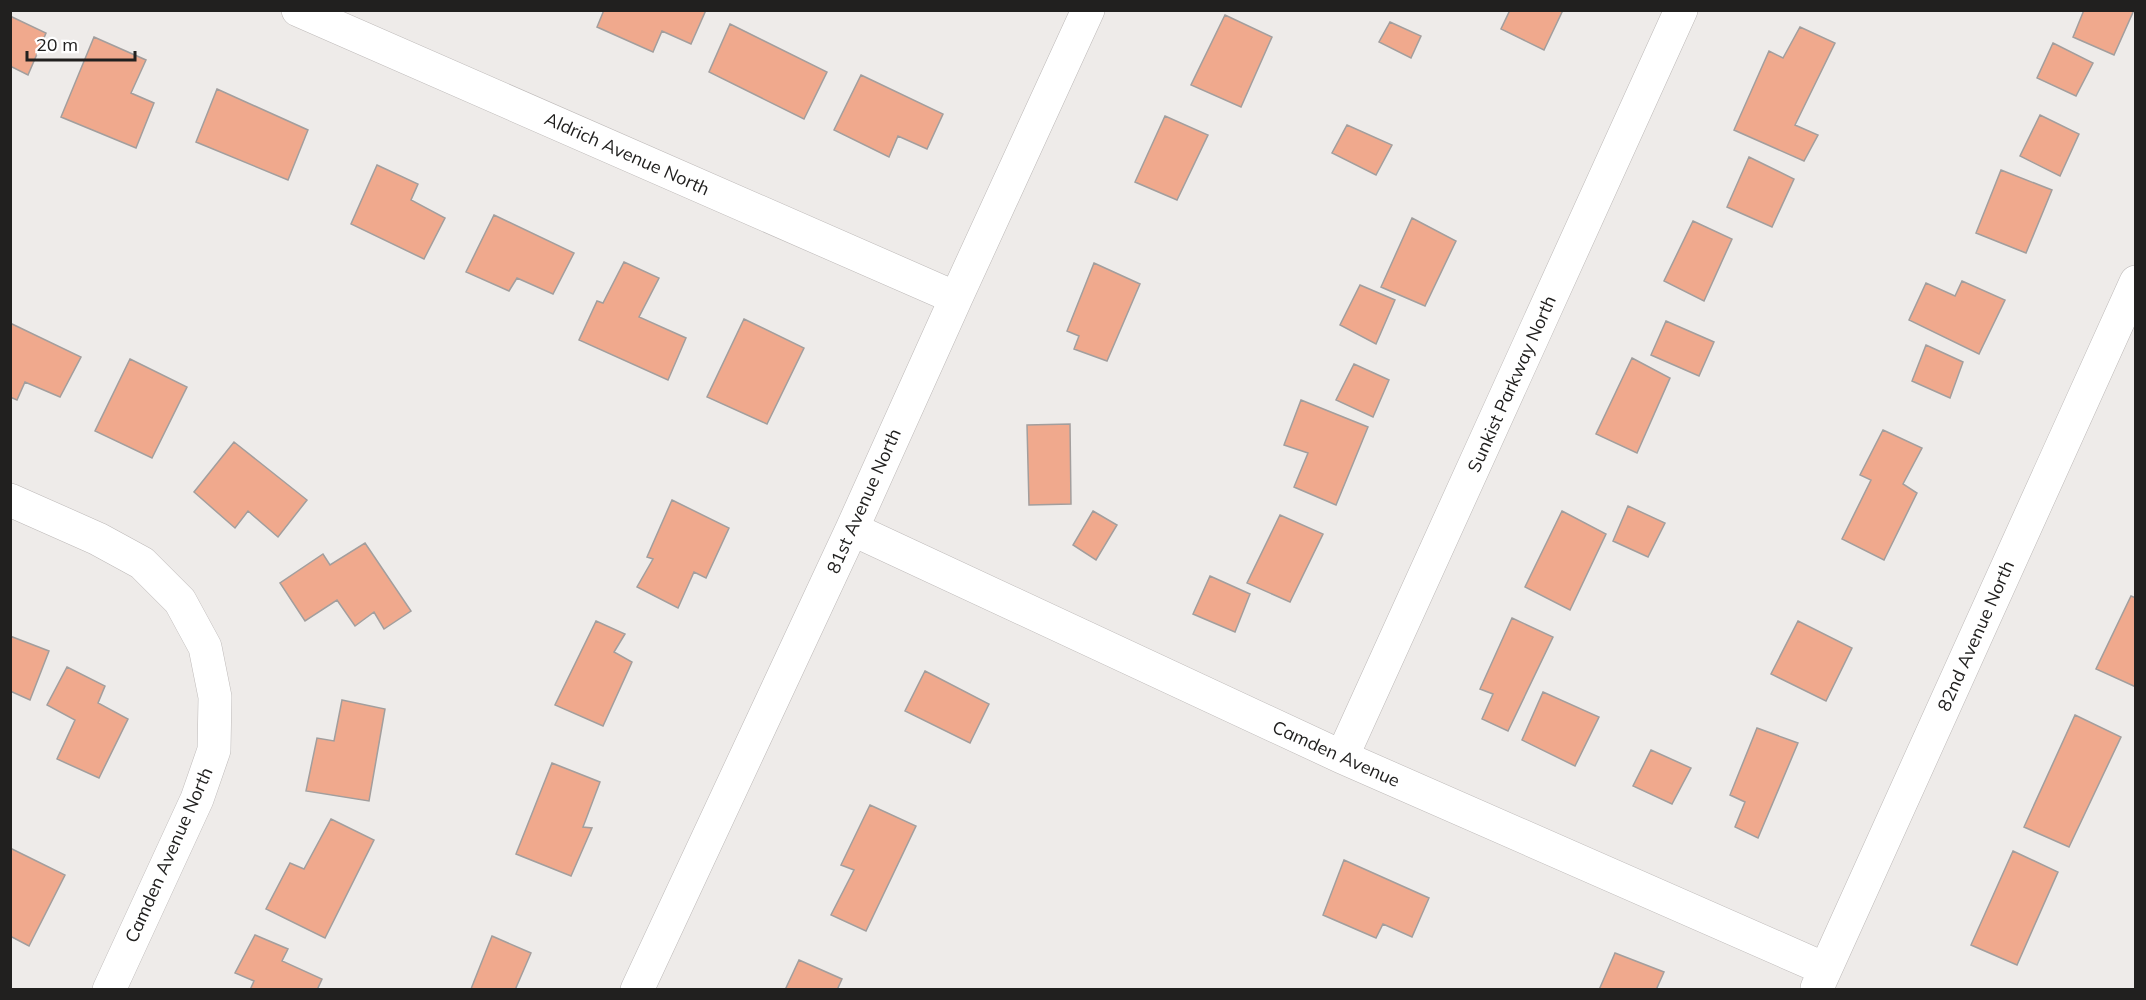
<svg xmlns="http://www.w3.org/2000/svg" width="2146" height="1000" font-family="Mulish,sans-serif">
  <rect width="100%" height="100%" fill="#eeebe9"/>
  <path fill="#f0a98d" stroke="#a29e9d" stroke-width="1.5" d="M 604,10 L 706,10 L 691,44 L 662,31 L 653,52 L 597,27 Z
    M 1510,10 L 1563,10 L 1544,50 L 1501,29 Z
    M 2084,10 L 2134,10 L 2114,55 L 2073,37 Z
    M 1225,15 L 1272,37 L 1241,107 L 1191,85 Z
    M 10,16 L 46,33 L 28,75 L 10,66 Z
    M 1390,22 L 1421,36 L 1411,58 L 1379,42 Z
    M 730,24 L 827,72 L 804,119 L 709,72 Z
    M 1800,27 L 1835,43 L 1795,125 L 1818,135 L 1804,161 L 1734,130 L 1769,51 L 1783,58 Z
    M 94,37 L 146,60 L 131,93 L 154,103 L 136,148 L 61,117 Z
    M 2053,43 L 2093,63 L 2076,96 L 2037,78 Z
    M 861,75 L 943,114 L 927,149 L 898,136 L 889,157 L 834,130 Z
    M 217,89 L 308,130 L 288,180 L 196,142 Z
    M 2040,115 L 2079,134 L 2060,176 L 2020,156 Z
    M 1165,116 L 1208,135 L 1177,200 L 1135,182 Z
    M 1347,125 L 1392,145 L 1376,175 L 1332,153 Z
    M 1749,157 L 1794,179 L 1772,227 L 1727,207 Z
    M 377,165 L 418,184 L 411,200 L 445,218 L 424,259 L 351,224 Z
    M 2001,170 L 2052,190 L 2026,253 L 1976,233 Z
    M 494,215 L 574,253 L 553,294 L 517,278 L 509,291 L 466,272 Z
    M 1412,218 L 1456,241 L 1425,306 L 1381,287 Z
    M 1693,221 L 1732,239 L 1704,301 L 1664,281 Z
    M 624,262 L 659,278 L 639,317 L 686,338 L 668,380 L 579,340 L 597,301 L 603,303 Z
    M 1094,263 L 1140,284 L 1107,361 L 1074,349 L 1079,336 L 1067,331 Z
    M 1962,281 L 2005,300 L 1979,354 L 1909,320 L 1926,283 L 1955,296 Z
    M 1360,285 L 1395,300 L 1376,344 L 1340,325 Z
    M 744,319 L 804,348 L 767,424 L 707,397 Z
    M 1666,321 L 1714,342 L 1699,376 L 1651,355 Z
    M 10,323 L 81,357 L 60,397 L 25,382 L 17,400 L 10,397 Z
    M 1926,345 L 1963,362 L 1950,398 L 1912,381 Z
    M 1632,358 L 1670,378 L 1637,453 L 1596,434 Z
    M 130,359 L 187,387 L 152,458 L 95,431 Z
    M 1354,364 L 1389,380 L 1373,417 L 1336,400 Z
    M 1301,400 L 1368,427 L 1336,505 L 1294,487 L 1308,453 L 1284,445 Z
    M 1070,424 L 1071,504 L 1029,505 L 1027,425 Z
    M 1883,430 L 1922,448 L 1903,484 L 1917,493 L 1884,560 L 1842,539 L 1871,480 L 1860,475 Z
    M 234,442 L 307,500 L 278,537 L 248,511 L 235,528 L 194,492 Z
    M 672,500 L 729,528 L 706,578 L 694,572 L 678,608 L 637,587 L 653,559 L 647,557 Z
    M 1628,506 L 1665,523 L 1648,557 L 1613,541 Z
    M 1093,511 L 1117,525 L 1096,560 L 1073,545 Z
    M 1562,511 L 1606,534 L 1570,610 L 1525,587 Z
    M 1280,515 L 1323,534 L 1290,602 L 1247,583 Z
    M 365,543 L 411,611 L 384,629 L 374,612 L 355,626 L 337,600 L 305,621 L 280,583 L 323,554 L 330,565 Z
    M 1210,576 L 1250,594 L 1235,632 L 1193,614 Z
    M 2131,596 L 2136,598 L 2136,687 L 2096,669 Z
    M 1512,618 L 1553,637 L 1508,731 L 1482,719 L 1493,694 L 1480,689 Z
    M 596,621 L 625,634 L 614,652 L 632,662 L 603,726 L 555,705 Z
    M 1798,621 L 1852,648 L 1826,701 L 1771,674 Z
    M 10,636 L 49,651 L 30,700 L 10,691 Z
    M 67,667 L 105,686 L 98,703 L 128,719 L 99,778 L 57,759 L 75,720 L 47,705 Z
    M 925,671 L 989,704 L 970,743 L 905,711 Z
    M 1543,692 L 1599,717 L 1575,766 L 1522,740 Z
    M 342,700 L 385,709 L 369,801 L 306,791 L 317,738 L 334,741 Z
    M 2075,715 L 2121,737 L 2069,847 L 2024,827 Z
    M 1757,728 L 1798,743 L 1758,838 L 1735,827 L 1745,802 L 1730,795 Z
    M 1651,750 L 1691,768 L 1672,804 L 1633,786 Z
    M 552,763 L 600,782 L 583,827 L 592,828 L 571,876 L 516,854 Z
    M 870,805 L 916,826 L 866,931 L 831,915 L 854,870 L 841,865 Z
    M 331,819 L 374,840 L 325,938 L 266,909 L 290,863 L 304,869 Z
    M 10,848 L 65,875 L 29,946 L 10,936 Z
    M 2013,851 L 2058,872 L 2017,965 L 1971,945 Z
    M 1344,860 L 1429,898 L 1412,937 L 1383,924 L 1376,938 L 1323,915 Z
    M 255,935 L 288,949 L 282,961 L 322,979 L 317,990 L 250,990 L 254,981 L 235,973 Z
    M 492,936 L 531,953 L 515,990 L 471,989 Z
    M 1615,953 L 1664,972 L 1656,990 L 1599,990 Z
    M 799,960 L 842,979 L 837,990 L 785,990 Z"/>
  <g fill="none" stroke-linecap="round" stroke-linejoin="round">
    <defs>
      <path id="minor" d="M 298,10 L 956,298
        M 10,500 L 98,539 L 142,563 L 180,601 L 205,647 L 215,697 L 214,750 L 197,799 L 109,990
        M 852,529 L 1342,757 L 1825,969
        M 1342,757 L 1681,10
        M 1817,988 L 2136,282
        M 637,990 L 852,529 L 956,298 L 1088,10"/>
    </defs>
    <use href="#minor" stroke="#bdb9b8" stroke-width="34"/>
    <use href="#minor" stroke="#fff" stroke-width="33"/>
  </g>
  <g text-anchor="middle" stroke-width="5" stroke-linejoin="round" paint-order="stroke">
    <g font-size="18" fill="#21201f" stroke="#fff">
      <text transform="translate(627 154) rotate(24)" y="6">Aldrich Avenue North</text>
      <text transform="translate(1512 384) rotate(-66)" y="6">Sunkist Parkway North</text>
      <text transform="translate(864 501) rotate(-66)" y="6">81st Avenue North</text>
      <text transform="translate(1976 636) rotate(-66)" y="6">82nd Avenue North</text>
      <text transform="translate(1336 754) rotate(24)" y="6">Camden Avenue</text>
      <text transform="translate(169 855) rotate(-66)" y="6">Camden Avenue North</text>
    </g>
  </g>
  <rect width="2146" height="1000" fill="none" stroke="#21201f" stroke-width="24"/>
  <path d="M27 51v9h108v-9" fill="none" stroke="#21201f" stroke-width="3"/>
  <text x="36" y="51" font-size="18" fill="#21201f" stroke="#ffffff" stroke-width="4.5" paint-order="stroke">20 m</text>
</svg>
